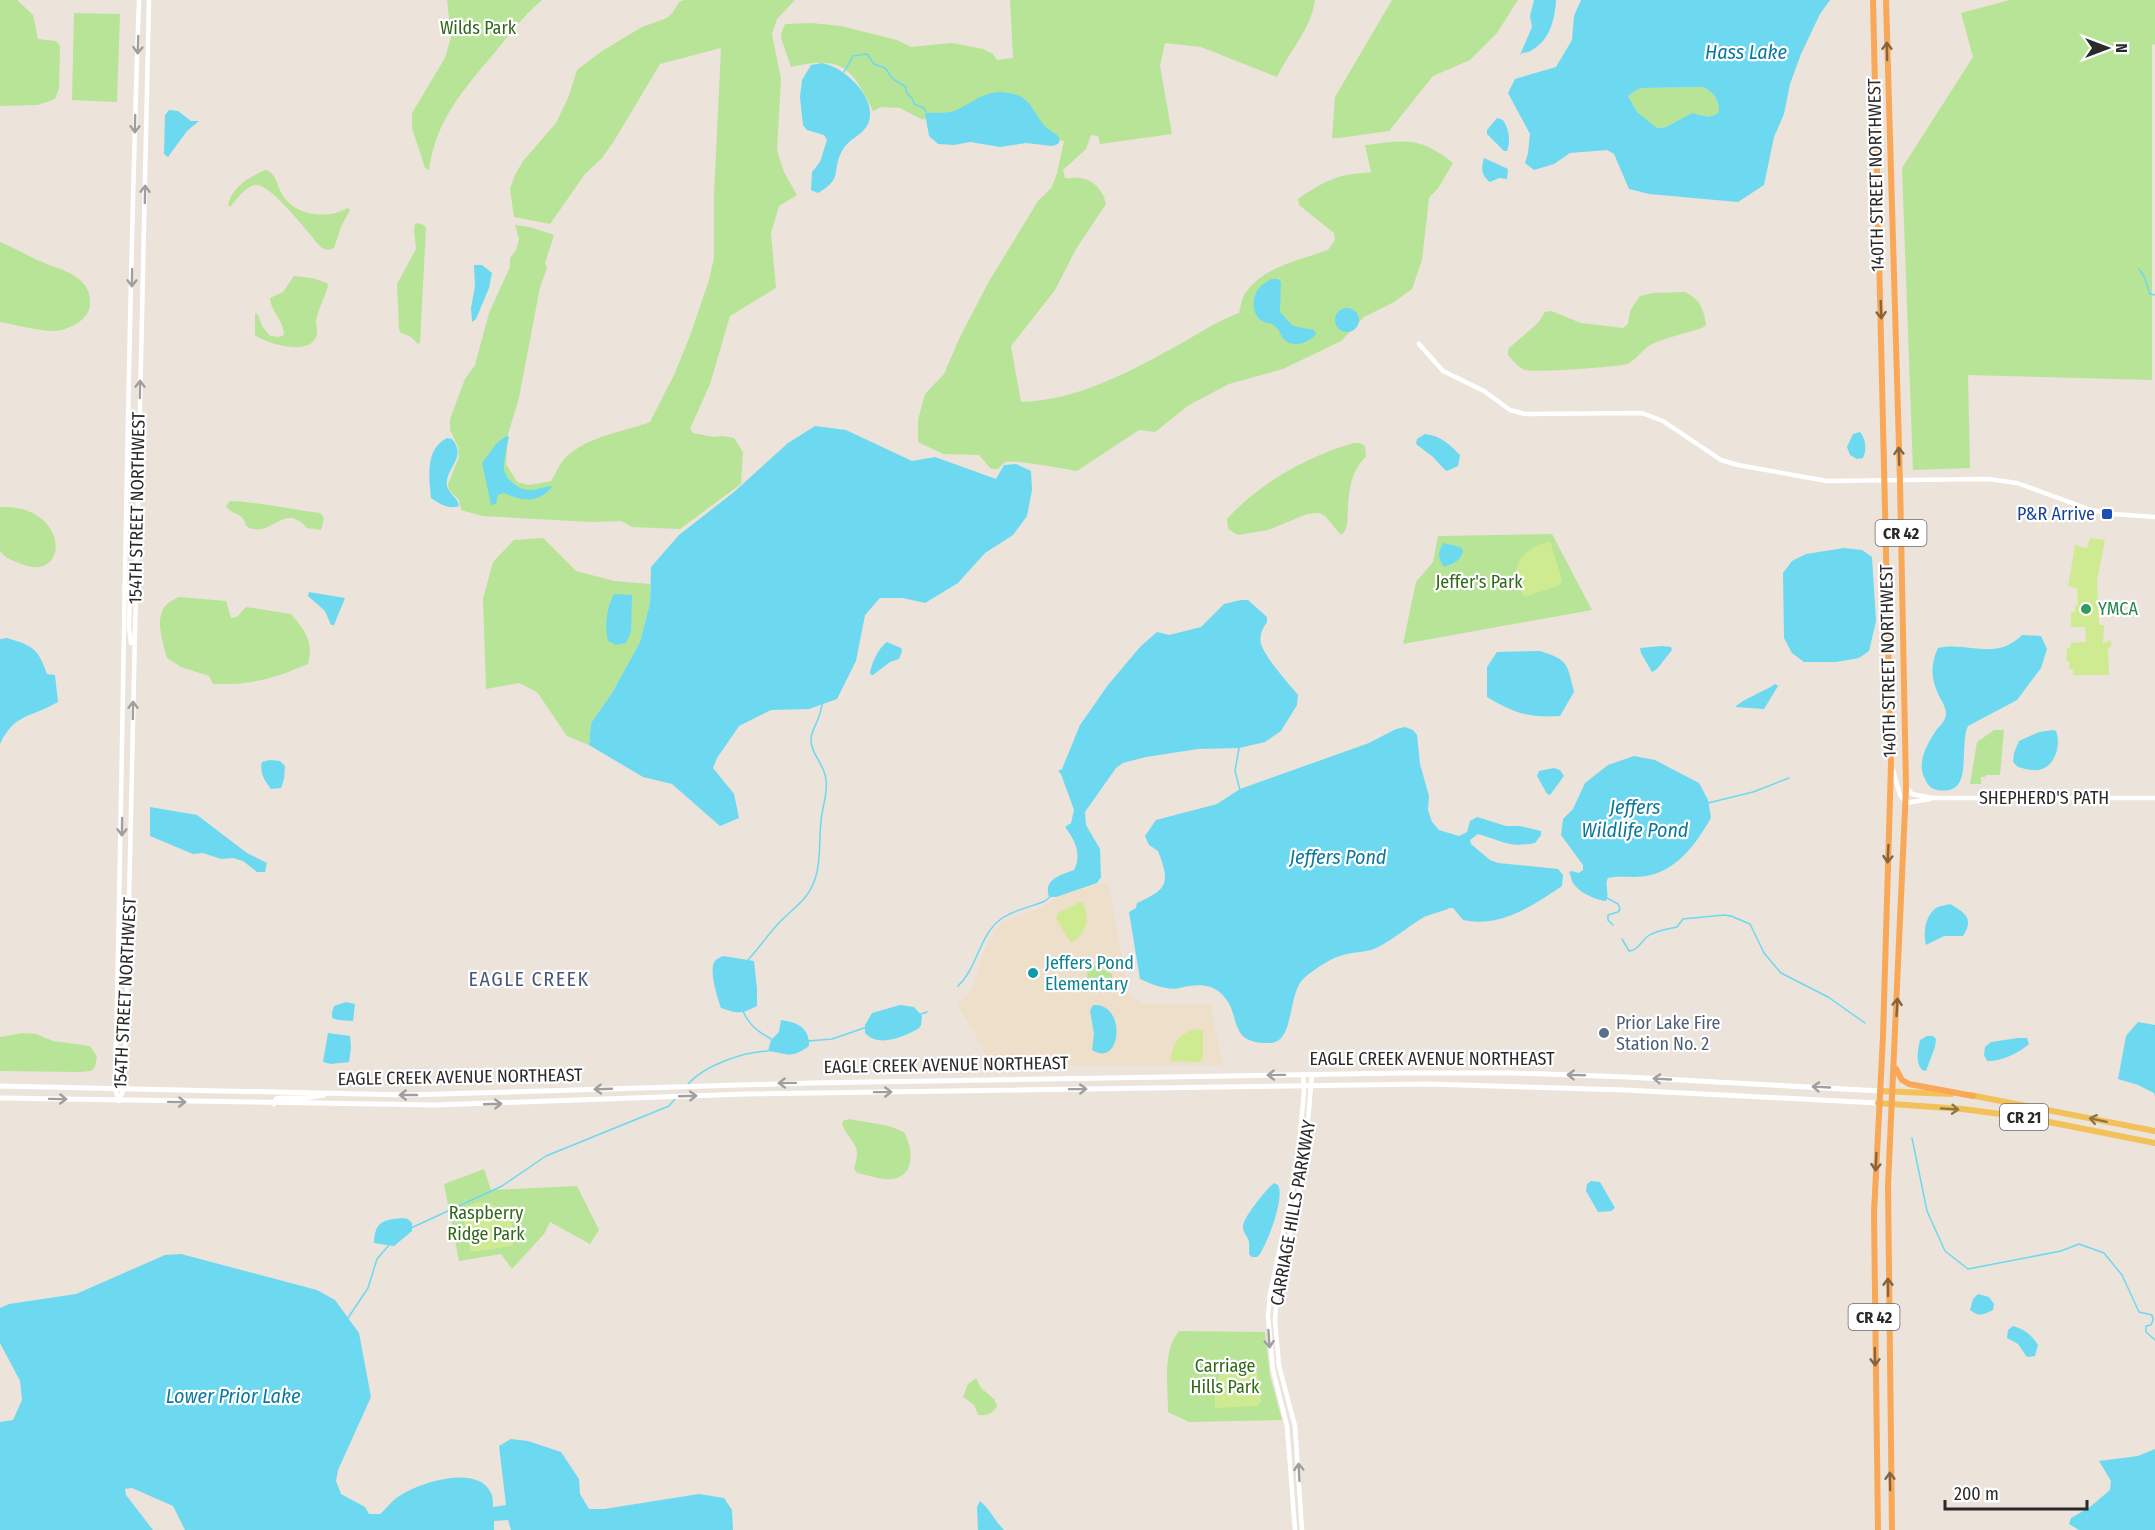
<svg xmlns="http://www.w3.org/2000/svg" width="2155" height="1530" font-family="'Fira Sans Condensed',sans-serif">
  <rect width="100%" height="100%" fill="#ece3db"/>
  <path fill="#eedfca" d="M 1108,882 L 1129,994 L 1141,1003 L 1210,1004 L 1223,1065 L 986,1066 L 983,1047 L 957,1005 L 972,989 L 983,953 L 1000,923 L 1042,907 L 1061,895 Z"/>
  <path fill="#b8e497" d="M 0,0 L 17,0 L 33,15 L 38,39 L 56,41 L 60,46 L 59,88 L 55,99 L 38,105 L 0,106 Z
    M 447,0 L 542,0 C 524,15 511,33 496,51 C 464,89 436,119 429,170 L 425,168 L 412,128 L 412,113 L 445,58 L 451,37 Z
    M 684,0 L 795,0 L 777,19 L 772,34 L 781,79 L 777,150 L 784,172 L 797,195 L 779,206 L 771,233 L 776,288 L 730,316 L 710,384 L 690,429 L 693,433 L 714,437 L 722,436 L 734,438 L 743,452 L 741,484 L 680,529 L 632,527 L 621,521 L 592,522 L 482,516 L 461,510 L 459,500 L 449,490 L 448,484 L 459,457 L 458,447 L 450,430 L 450,419 L 465,379 L 475,365 L 489,313 L 510,267 L 510,258 L 516,250 L 519,239 L 515,225 L 530,227 L 554,235 L 545,263 L 547,268 L 540,287 L 519,398 L 508,434 L 506,464 L 517,482 L 529,485 L 551,481 C 556,473 560,463 566,457 C 590,435 621,433 650,422 L 674,375 L 690,336 L 709,280 L 714,258 L 714,195 L 721,48 L 660,64 L 614,141 L 602,158 L 585,174 L 550,224 L 514,217 L 510,189 L 515,175 L 523,161 L 556,123 L 568,98 L 577,70 L 602,51 L 642,27 L 667,18 L 673,12 L 679,2 Z
    M 1010,0 L 1315,0 C 1311,29 1289,52 1277,77 L 1201,47 L 1165,43 L 1160,66 L 1172,134 L 1100,144 L 1098,136 L 1091,135 L 1086,149 L 1063,170 L 1065,178 C 1071,179 1075,177 1080,178 C 1094,180 1103,190 1106,204 L 1076,249 L 1055,290 L 1011,346 L 1021,402 C 1077,400 1125,374 1173,348 C 1195,336 1215,322 1239,313 C 1241,306 1242,296 1247,291 C 1265,266 1301,260 1328,250 L 1335,240 L 1334,233 L 1299,205 L 1298,199 C 1313,188 1328,179 1346,175 C 1354,173 1362,174 1371,172 L 1365,145 C 1405,140 1420,136 1453,163 L 1439,187 L 1429,198 L 1422,260 L 1412,289 L 1394,302 L 1364,317 L 1341,341 L 1283,369 L 1229,384 L 1189,405 L 1155,432 L 1139,430 L 1077,471 C 1065,469 1012,459 1005,462 C 1004,463 999,468 998,469 L 991,469 L 979,455 L 943,454 L 918,442 L 918,420 L 925,394 L 944,374 L 959,339 L 988,283 L 1038,201 L 1052,187 L 1057,173 L 1064,141 L 992,125 L 921,119 L 900,108 L 881,107 L 873,111 C 851,65 841,56 791,67 L 782,41 L 781,34 L 785,24 L 811,23 L 841,26 L 897,40 L 911,47 L 952,43 L 983,49 L 993,54 L 997,60 L 1013,58 Z
    M 1392,0 L 1518,0 L 1497,33 L 1470,60 L 1433,76 L 1389,131 L 1339,138 L 1332,138 L 1335,97 Z
    M 2010,0 L 2155,0 L 2155,44 L 2152,45 L 2152,380 L 1968,375 L 1970,468 L 1913,470 L 1902,168 L 1973,57 L 1961,13 Z
    M 74,13 L 120,14 L 117,102 L 72,100 Z
    M 1703,87 C 1714,93 1719,99 1719,112 C 1711,120 1701,115 1692,113 L 1666,127 L 1656,128 L 1637,112 L 1628,96 L 1638,89 L 1643,88 Z
    M 266,170 C 277,174 277,187 283,196 C 297,217 328,219 348,208 L 350,210 L 341,227 L 334,248 L 328,250 L 322,248 C 310,236 270,181 254,185 C 244,188 236,200 230,207 L 228,205 C 231,188 251,175 266,170 Z
    M 418,223 L 424,225 L 426,228 L 420,343 L 418,344 L 411,337 L 400,332 L 399,329 L 397,284 L 416,249 L 414,230 L 415,224 Z
    M 0,242 C 15,248 28,256 42,262 C 56,268 68,270 80,280 C 87,286 91,295 90,305 C 89,321 65,332 51,331 C 34,330 17,325 0,322 Z
    M 294,276 L 312,278 L 327,283 L 328,286 C 325,297 318,309 316,321 C 316,327 319,333 315,339 C 306,355 267,344 255,335 L 255,313 L 258,315 L 262,326 L 270,336 L 279,337 L 284,335 C 284,321 271,312 270,298 L 283,292 Z
    M 1685,292 C 1699,298 1704,309 1706,325 L 1702,328 C 1686,333 1668,337 1652,344 C 1643,348 1638,359 1627,364 C 1618,367 1532,373 1525,370 C 1518,367 1513,361 1508,355 L 1508,349 L 1538,323 L 1545,312 L 1551,311 L 1581,323 L 1623,328 L 1628,324 L 1630,311 L 1640,296 L 1653,293 Z
    M 1353,443 L 1360,443 L 1365,446 L 1366,457 C 1347,474 1349,501 1347,525 L 1345,531 L 1341,535 L 1325,516 L 1319,513 L 1307,514 L 1268,530 L 1238,535 L 1228,529 L 1227,519 C 1259,483 1307,457 1353,443 Z
    M 230,501 C 259,502 290,509 320,513 L 324,518 L 321,530 L 307,528 C 283,500 271,541 246,526 C 244,512 232,516 226,506 Z
    M 0,507 C 69,504 70,581 24,565 C 14,561 6,559 0,551 Z
    M 1552,534 L 1592,610 L 1403,644 L 1416,582 L 1433,562 L 1438,536 Z
    M 543,538 L 576,571 L 614,581 L 650,584 L 650,603 L 640,642 L 612,693 L 591,723 L 589,745 L 567,736 L 537,692 L 519,683 L 486,689 L 483,599 L 493,562 L 514,540 Z
    M 179,597 L 226,601 L 231,618 L 237,617 L 246,607 L 291,614 C 305,631 314,641 308,664 C 272,679 253,685 213,684 L 209,676 L 181,667 L 167,658 C 163,642 154,619 166,605 C 169,602 175,599 179,597 Z
    M 1994,730 L 2004,730 L 2000,775 L 1986,775 L 1985,777 L 1981,777 L 1981,784 L 1970,784 L 1977,742 Z
    M 1087,962 L 1112,974 L 1112,989 L 1088,992 Z
    M 23,1033 L 36,1034 L 53,1041 L 90,1046 L 97,1056 L 95,1067 L 91,1071 L 79,1072 L 0,1071 L 0,1037 Z
    M 849,1119 L 889,1126 L 904,1132 C 913,1148 916,1177 891,1179 C 880,1180 868,1175 857,1173 L 854,1168 C 863,1143 850,1144 842,1124 L 843,1121 Z
    M 484,1169 L 491,1190 L 577,1186 L 599,1230 L 590,1244 L 550,1222 L 544,1234 L 512,1269 L 501,1254 L 459,1261 L 444,1184 Z
    M 1179,1331 L 1265,1332 L 1270,1376 L 1282,1420 L 1189,1422 L 1168,1412 C 1168,1386 1162,1351 1179,1331 Z
    M 976,1378 L 981,1388 L 994,1399 L 997,1406 C 992,1414 988,1416 978,1415 L 974,1405 L 963,1397 L 968,1384 Z"/>
  <path fill="#ceeb92" d="M 2090,538 L 2105,540 L 2097,581 L 2099,625 L 2104,625 L 2103,644 L 2110,640 L 2112,645 L 2108,648 L 2109,675 L 2073,675 L 2073,669 L 2069,669 L 2069,661 L 2066,661 L 2067,648 L 2070,648 L 2071,643 L 2086,642 L 2085,627 L 2071,627 L 2071,612 L 2075,612 L 2075,606 L 2078,605 L 2077,588 L 2068,587 L 2075,545 L 2087,548 Z
    M 1550,541 L 1562,580 L 1560,585 L 1525,597 C 1506,570 1520,549 1550,541 Z
    M 1082,901 C 1091,917 1087,934 1071,943 L 1056,918 L 1058,913 Z
    M 1194,1029 L 1203,1030 L 1203,1058 L 1199,1062 L 1171,1061 C 1172,1044 1178,1035 1194,1029 Z
    M 479,1202 C 503,1202 518,1223 512,1246 L 471,1252 L 461,1208 Z
    M 1255,1359 L 1261,1401 L 1258,1406 L 1215,1408 C 1214,1375 1221,1362 1255,1359 Z"/>
  <path fill="#6cd9f0" fill-rule="evenodd" d="M 1534,0 L 1556,0 C 1555,19 1550,40 1532,50 C 1527,54 1524,51 1520,55 L 1532,27 L 1530,16 Z
    M 1581,0 L 1830,0 L 1820,14 L 1801,54 L 1790,84 L 1784,114 L 1774,137 L 1764,185 L 1738,202 L 1649,194 L 1629,189 L 1614,154 L 1607,150 L 1570,153 L 1554,164 L 1534,170 L 1525,163 L 1528,153 L 1530,134 L 1508,93 L 1515,79 L 1556,67 L 1572,40 L 1574,16 ZM 1703,87 C 1714,93 1719,99 1719,112 C 1711,120 1701,115 1692,113 L 1666,127 L 1657,128 L 1637,112 L 1628,96 L 1638,89 L 1643,88 Z
    M 822,63 C 844,67 879,98 868,124 C 863,135 848,139 842,151 C 831,171 844,178 818,193 L 811,190 L 812,172 L 820,162 L 827,140 L 824,135 L 807,130 L 803,125 L 800,97 L 802,80 L 811,65 Z
    M 999,92 C 1029,94 1028,103 1043,124 C 1048,131 1057,132 1060,140 L 1058,144 L 1052,146 L 1026,143 L 1000,147 L 970,142 L 954,145 L 938,144 L 929,136 L 925,113 C 934,112 944,114 954,111 C 971,104 979,94 999,92 Z
    M 169,110 L 178,111 L 191,121 L 199,121 L 187,131 L 168,157 L 164,154 L 165,115 Z
    M 1497,118 L 1503,120 C 1509,129 1511,141 1507,151 L 1504,151 L 1487,134 L 1487,130 Z
    M 1484,158 L 1508,169 L 1507,179 L 1499,178 L 1490,182 C 1481,175 1481,168 1484,158 Z
    M 474,265 L 482,265 L 492,273 L 489,288 L 476,319 L 472,322 L 471,308 L 475,286 Z
    M 1271,279 L 1278,279 L 1281,282 L 1280,312 L 1293,326 L 1314,330 L 1316,334 C 1310,342 1295,348 1286,341 C 1281,338 1280,330 1275,326 C 1272,323 1266,323 1262,321 C 1251,314 1251,296 1260,287 C 1263,284 1268,281 1271,279 Z
    M1335 320a12 12 0 1 1 24 0a12 12 0 1 1-24 0Z
    M 815,426 L 846,430 L 912,461 L 935,457 L 996,479 L 1004,465 L 1016,464 L 1031,471 L 1032,490 L 1027,516 L 1013,535 L 985,553 L 958,583 L 925,603 L 903,598 L 880,598 L 865,615 L 856,661 L 837,699 L 809,709 L 771,710 L 739,726 L 717,758 L 713,768 L 734,794 L 739,818 L 720,826 L 672,784 L 643,777 L 589,745 L 591,723 L 612,693 L 640,642 L 650,603 L 651,567 L 679,535 L 734,492 L 788,443 Z
    M 1860,432 C 1866,439 1867,449 1863,458 L 1857,459 L 1850,455 L 1847,447 L 1853,434 Z
    M 1425,434 C 1441,436 1449,444 1460,455 L 1458,466 L 1447,471 L 1445,470 L 1433,457 L 1416,444 L 1417,439 Z
    M 506,436 L 509,437 C 507,444 503,465 504,470 C 507,481 519,490 529,490 C 538,490 545,486 553,486 C 538,504 523,501 504,493 L 498,495 L 496,504 L 491,505 L 482,463 L 497,443 Z
    M 447,438 L 452,439 C 466,456 450,464 447,480 C 445,493 458,496 459,506 C 449,510 440,504 431,498 C 429,477 425,449 447,438 Z
    M 1443,543 L 1460,547 L 1463,550 C 1461,561 1454,563 1444,567 C 1437,557 1438,553 1443,543 Z
    M 1844,548 L 1862,550 L 1872,557 L 1876,621 L 1869,651 L 1859,658 L 1836,662 L 1804,662 L 1792,653 L 1784,638 L 1783,573 L 1792,561 L 1806,554 Z
    M 309,592 L 345,598 L 334,625 L 331,625 L 325,611 L 308,596 Z
    M 614,594 L 632,595 L 631,632 L 626,643 L 616,645 L 608,641 C 604,627 607,607 614,594 Z
    M 1241,600 L 1248,600 L 1267,617 L 1267,622 C 1262,629 1259,636 1261,644 C 1266,659 1288,683 1298,695 L 1297,705 L 1281,731 L 1265,742 L 1239,748 L 1198,749 L 1146,757 L 1123,763 L 1116,768 L 1085,812 L 1086,825 L 1100,849 L 1101,877 L 1097,883 L 1056,897 L 1049,897 C 1043,879 1061,875 1074,870 C 1082,854 1075,840 1065,827 L 1071,823 L 1074,810 L 1061,774 L 1058,771 L 1062,769 L 1080,725 L 1108,685 L 1140,647 L 1157,632 L 1169,635 L 1201,627 L 1224,604 Z
    M 2022,635 L 2041,636 L 2047,649 L 2041,668 L 2017,700 L 1968,726 C 1960,742 1970,783 1952,789 C 1947,791 1939,791 1934,789 C 1929,787 1927,783 1925,779 C 1916,763 1927,744 1937,729 C 1941,725 1946,720 1946,713 C 1946,708 1942,701 1939,696 C 1931,679 1930,665 1938,648 C 1971,641 1994,662 2022,635 Z
    M 7,638 C 33,646 38,648 47,674 L 55,675 L 58,702 C 33,717 14,713 0,744 L 0,639 Z
    M 887,642 L 901,648 L 902,651 L 899,659 L 890,662 L 873,675 L 870,674 C 871,664 879,647 887,642 Z
    M 1662,646 L 1671,647 L 1672,650 L 1657,669 L 1652,672 L 1641,653 L 1640,648 Z
    M 1540,651 C 1569,660 1567,664 1574,692 L 1560,716 C 1528,718 1514,713 1487,697 L 1487,667 L 1497,652 Z
    M 1775,684 L 1778,686 L 1764,709 L 1735,707 C 1746,697 1762,693 1775,684 Z
    M 1405,727 L 1413,730 L 1417,735 L 1420,764 L 1429,796 L 1428,810 L 1432,822 L 1439,830 L 1459,836 L 1467,832 L 1470,821 L 1477,817 L 1506,826 L 1520,826 L 1541,831 L 1541,835 L 1535,843 C 1508,848 1503,841 1478,834 L 1470,840 L 1471,844 L 1490,860 L 1498,863 L 1558,869 L 1563,875 L 1562,886 C 1532,906 1501,928 1463,920 L 1453,908 L 1450,908 C 1442,912 1433,913 1424,917 C 1407,927 1392,941 1374,949 C 1366,952 1356,952 1347,954 C 1332,957 1316,968 1304,978 C 1287,994 1295,1041 1271,1043 C 1223,1045 1245,1011 1218,991 C 1207,983 1192,985 1180,988 C 1168,991 1151,984 1140,979 L 1129,912 L 1136,908 L 1137,903 C 1167,889 1171,884 1158,851 L 1149,845 L 1145,836 L 1156,820 L 1217,804 L 1240,789 L 1369,743 L 1396,729 Z
    M 2054,730 L 2056,731 C 2061,744 2056,764 2042,769 C 2035,772 2025,769 2018,767 L 2013,762 L 2014,753 L 2019,741 L 2039,732 Z
    M 1634,756 L 1655,760 L 1699,783 L 1708,800 L 1711,818 C 1697,842 1679,868 1651,875 C 1636,879 1622,875 1608,878 C 1604,885 1610,893 1606,901 C 1596,900 1577,892 1572,881 C 1571,878 1571,875 1569,872 L 1572,871 L 1579,873 L 1583,870 L 1583,865 L 1561,835 L 1563,819 L 1573,809 L 1585,783 L 1608,765 Z
    M 270,760 L 280,761 L 285,766 L 284,779 L 281,788 L 271,789 C 265,781 259,773 262,762 Z
    M 1554,768 L 1560,770 L 1564,776 L 1550,795 L 1547,794 L 1537,776 L 1539,771 Z
    M 150,807 L 197,815 L 247,853 L 267,863 L 265,872 L 257,872 L 243,861 L 233,858 L 221,859 L 203,853 L 193,854 L 150,836 Z
    M 1950,904 C 1966,913 1974,919 1963,936 L 1944,936 L 1926,945 C 1923,933 1925,916 1936,908 C 1939,906 1946,905 1950,904 Z
    M 723,956 L 754,961 L 757,989 L 757,1006 C 741,1014 739,1014 721,1008 C 718,999 708,969 715,961 C 716,959 721,957 723,956 Z
    M 346,1002 L 355,1004 L 353,1021 L 338,1020 L 332,1018 L 332,1012 L 334,1006 Z
    M 900,1005 L 914,1007 L 922,1016 L 921,1025 L 919,1028 C 904,1037 879,1048 865,1033 L 865,1025 L 872,1013 Z
    M 1093,1005 C 1127,1002 1122,1069 1092,1050 L 1094,1034 L 1090,1011 Z
    M 781,1020 C 797,1022 810,1028 809,1046 C 790,1060 787,1053 768,1051 L 771,1040 L 779,1032 Z
    M 2138,1022 L 2155,1025 L 2155,1096 L 2154,1093 L 2138,1085 L 2118,1079 L 2126,1036 Z
    M 328,1033 L 350,1036 L 351,1047 L 349,1062 L 331,1064 L 323,1062 Z
    M 1927,1036 L 1933,1036 L 1936,1039 L 1935,1047 L 1926,1071 L 1922,1070 C 1915,1062 1918,1050 1920,1040 Z
    M 2018,1038 L 2027,1038 L 2029,1044 C 2019,1053 2000,1062 1987,1061 L 1984,1055 L 1985,1047 L 1991,1042 Z
    M 1591,1181 L 1600,1182 L 1615,1208 L 1611,1211 L 1598,1212 L 1586,1191 L 1587,1184 Z
    M 1274,1183 L 1278,1185 C 1285,1198 1268,1241 1260,1254 L 1257,1257 L 1252,1257 L 1249,1254 C 1249,1249 1250,1243 1248,1239 C 1246,1234 1243,1233 1243,1226 C 1243,1218 1267,1188 1274,1183 Z
    M 402,1218 L 408,1219 L 412,1223 L 412,1231 L 394,1246 L 374,1243 C 375,1222 382,1220 402,1218 Z
    M 181,1254 L 317,1290 L 335,1300 L 359,1333 L 371,1397 L 338,1470 L 336,1481 L 341,1494 L 365,1507 L 369,1514 L 380,1514 C 387,1508 393,1499 401,1495 C 421,1482 478,1464 491,1493 C 493,1497 493,1503 493,1507 L 506,1505 L 499,1446 L 511,1439 L 528,1441 L 561,1452 L 579,1479 L 580,1494 L 589,1509 L 604,1509 L 699,1494 L 724,1498 L 732,1510 L 733,1530 L 511,1530 L 508,1520 L 494,1521 L 494,1530 L 185,1530 L 173,1506 L 132,1488 L 125,1489 L 126,1495 L 153,1530 L 0,1530 L 0,1422 L 13,1420 L 22,1400 L 20,1381 L 0,1343 L 0,1308 L 9,1304 L 76,1294 L 165,1255 Z
    M 1978,1294 L 1989,1297 L 1994,1304 L 1993,1310 C 1983,1315 1979,1317 1970,1310 L 1973,1299 Z
    M 2013,1326 C 2024,1329 2032,1335 2038,1345 L 2035,1356 L 2027,1357 L 2018,1344 L 2007,1338 L 2008,1330 Z
    M 2155,1449 L 2155,1530 L 2079,1530 L 2069,1524 L 2071,1518 L 2090,1507 L 2110,1490 L 2111,1481 L 2099,1461 L 2138,1456 Z
    M 980,1501 C 989,1508 995,1521 1004,1530 L 978,1530 L 977,1507 Z"/>
  <g fill="none" stroke-linecap="round" stroke-linejoin="round">
    <path stroke="#6cd9f0" stroke-width="1.5" d="M 844,72 L 853,56 L 867,54 L 874,64 L 885,68 L 893,79 L 906,87 L 906,92 L 913,100 L 914,104 L 924,108 L 926,112
      M 2139,269 L 2144,276 L 2150,294 L 2155,295
      M 1239,748 L 1235,771 L 1240,790
      M 1708,803 L 1753,792 L 1789,778
      M 1607,898 L 1618,904 L 1620,909 L 1618,912 L 1608,915 L 1608,920 L 1613,925
      M 1622,939 L 1629,951 C 1640,949 1640,942 1648,936 C 1657,930 1667,929 1677,927 L 1683,919 L 1724,915 L 1731,916 L 1750,924 L 1764,953 L 1781,973 L 1828,997 L 1865,1023
      M 748,960 C 758,949 767,936 777,925 C 792,908 809,901 816,876 C 821,859 819,838 821,821 C 822,807 828,794 826,780 C 825,764 810,754 811,738 C 811,731 821,718 822,704
      M 958,986 C 978,967 979,935 1001,919 C 1013,910 1031,907 1045,901 L 1050,897
      M 743,1011 C 749,1025 757,1031 771,1039
      M 918,1015 L 927,1012
      M 808,1041 L 832,1039 L 867,1027
      M 688,1084 C 705,1065 743,1052 768,1051
      M 1912,1138 L 1927,1211 L 1945,1251 L 1968,1269 L 2061,1251 L 2079,1244 L 2104,1253 L 2122,1275 L 2139,1312 L 2152,1315 L 2153,1320 L 2151,1325 L 2146,1326 L 2146,1332 L 2155,1340
      M 411,1228 L 502,1186 L 546,1156 L 669,1106 L 675,1099
      M 348,1318 L 368,1288 L 377,1259 L 389,1245"/>
    <path stroke="#fff" stroke-width="4.5" d="M 1419,344 L 1443,371 L 1484,391 L 1510,410 L 1525,414 L 1642,413 L 1663,421 L 1721,460 L 1738,465 L 1827,481 L 1988,479 L 2017,483 L 2091,510 L 2114,514 L 2155,517
      M 124,587 L 127,587 L 130,592 L 129,628 L 131,643
      M 1893,770 L 1900,795 L 1906,803 L 1930,799
      M 1906,787 L 1912,794 L 1932,798 L 2155,798
      M 119,1101 L 124,1088 L 127,992 L 149,0
      M 119,1101 L 115,1088 C 124,725 126,363 139,0
      M 1295,1530 L 1287,1426 L 1273,1370 L 1268,1316 L 1270,1294 L 1297,1168 L 1304,1092 L 1303,1074
      M 1302,1530 L 1295,1426 L 1279,1366 L 1275,1320 L 1277,1294 L 1304,1168 L 1312,1074"/>
    <path stroke="#fff" stroke-width="5" d="M 0,1086 L 407,1095 L 809,1083 L 1401,1073 L 1515,1073 L 1626,1077 L 1880,1091
      M 0,1098 L 435,1105 L 745,1094 L 1428,1084 L 1625,1090 L 1878,1103
      M 274,1104 L 276,1099 L 279,1098 L 306,1098 L 324,1095"/>
    <path stroke="#f3c15a" stroke-width="6" d="M 1880,1091 L 1951,1094
      M 1970,1095 L 2155,1131
      M 1878,1103 L 1962,1109 L 2024,1117 L 2155,1143"/>
    <path stroke="#f9a857" stroke-width="6" d="M 1873,0 L 1891,764 L 1883,1036 L 1874,1213 L 1878,1530
      M 1886,0 L 1900,481 L 1906,787 L 1888,1185 L 1892,1530
      M 1896,1069 L 1902,1080 L 1909,1084 L 1973,1096"/>
  </g>
  <defs><path id="oneway-shaft" d="M-6 0H5M1.5-3L5.5 0L1.5 3" fill="none" stroke-width="1.6" stroke-linecap="round" stroke-linejoin="round" transform="scale(1.5)"/></defs>
  <g stroke="#9f9f9f">
    <use href="#oneway-shaft" transform="translate(138 45) rotate(92)"/>
    <use href="#oneway-shaft" transform="translate(135 124) rotate(91)"/>
    <use href="#oneway-shaft" transform="translate(145 194) rotate(-89)"/>
    <use href="#oneway-shaft" transform="translate(132 278) rotate(91)"/>
    <use href="#oneway-shaft" transform="translate(140 389) rotate(-89)"/>
    <use href="#oneway-shaft" transform="translate(133 710) rotate(-89)"/>
    <use href="#oneway-shaft" transform="translate(122 827) rotate(91)"/>
    <use href="#oneway-shaft" transform="translate(1276 1075) rotate(179)"/>
    <use href="#oneway-shaft" transform="translate(1576 1075) rotate(-178)"/>
    <use href="#oneway-shaft" transform="translate(1662 1079) rotate(-177)"/>
    <use href="#oneway-shaft" transform="translate(787 1083) rotate(179)"/>
    <use href="#oneway-shaft" transform="translate(1821 1087) rotate(-177)"/>
    <use href="#oneway-shaft" transform="translate(603 1089) rotate(178)"/>
    <use href="#oneway-shaft" transform="translate(1078 1089) rotate(-1)"/>
    <use href="#oneway-shaft" transform="translate(883 1092) rotate(-1)"/>
    <use href="#oneway-shaft" transform="translate(408 1095) rotate(-180)"/>
    <use href="#oneway-shaft" transform="translate(688 1096) rotate(-2)"/>
    <use href="#oneway-shaft" transform="translate(58 1099) rotate(1)"/>
    <use href="#oneway-shaft" transform="translate(177 1102) rotate(1)"/>
    <use href="#oneway-shaft" transform="translate(493 1104) rotate(-2)"/>
    <use href="#oneway-shaft" transform="translate(1269 1339) rotate(86)"/>
    <use href="#oneway-shaft" transform="translate(1299 1472) rotate(-93)"/>
  </g>
  <g stroke="#87633e">
    <use href="#oneway-shaft" transform="translate(1887 51) rotate(-91)"/>
    <use href="#oneway-shaft" transform="translate(1881 310) rotate(88)"/>
    <use href="#oneway-shaft" transform="translate(1899 456) rotate(-92)"/>
    <use href="#oneway-shaft" transform="translate(1888 854) rotate(93)"/>
    <use href="#oneway-shaft" transform="translate(1897 1007) rotate(-87)"/>
    <use href="#oneway-shaft" transform="translate(1876 1162) rotate(93)"/>
    <use href="#oneway-shaft" transform="translate(1888 1287) rotate(-90)"/>
    <use href="#oneway-shaft" transform="translate(1875 1357) rotate(89)"/>
    <use href="#oneway-shaft" transform="translate(1890 1481) rotate(-91)"/>
  </g>
  <g stroke="#8e7642">
    <use href="#oneway-shaft" transform="translate(1950 1109) rotate(4)"/>
    <use href="#oneway-shaft" transform="translate(2098 1120) rotate(-168)"/>
  </g>
  <rect fill="#1a4fb4" stroke="#fff" stroke-width="2" x="2101" y="508" width="12" height="12" rx="3"/>
  <circle fill="#2e9e5b" stroke="#fff" stroke-width="2" cx="2086" cy="609" r="6"/>
  <circle fill="#0f9aa8" stroke="#fff" stroke-width="2" cx="1033" cy="973" r="6"/>
  <circle fill="#5c6f8a" stroke="#fff" stroke-width="2" cx="1604" cy="1033" r="6"/>
  <g text-anchor="middle" stroke-width="4.5" stroke-linejoin="round" paint-order="stroke">
    <g fill="#fff" stroke="#6a6a6a" stroke-width="1.5">
      <rect x="1875.5" y="520" width="51" height="26" rx="4.5"/>
      <rect x="2000" y="1104" width="48" height="26" rx="4.5"/>
      <rect x="1848.5" y="1304" width="51" height="26" rx="4.5"/>
    </g>
    <g font-size="16" font-weight="bold" fill="#2a2a2a">
      <text x="1901" y="539">CR 42</text>
      <text x="2024" y="1123">CR 21</text>
      <text x="1874" y="1323">CR 42</text>
    </g>
    <g font-size="18" fill="#316819" stroke="#fff">
      <text x="478" y="34">Wilds Park</text>
      <text x="1479" y="588">Jeffer's Park</text>
      <text x="486" y="1219">Raspberry<tspan x="486" dy="21">Ridge Park</tspan></text>
      <text x="1225" y="1372">Carriage<tspan x="1225" dy="21">Hills Park</tspan></text>
    </g>
    <g font-size="18" fill="#2a2a2a" stroke="#fff">
      <text transform="translate(1876 175) rotate(-91)" y="6">140TH STREET NORTHWEST</text>
      <text transform="translate(137 508) rotate(-89)" y="6">154TH STREET NORTHWEST</text>
      <text transform="translate(1888 661) rotate(-91)" y="6">140TH STREET NORTHWEST</text>
      <text x="2044" y="804">SHEPHERD'S PATH</text>
      <text transform="translate(125 993) rotate(-87)" y="6">154TH STREET NORTHWEST</text>
      <text x="1432" y="1065">EAGLE CREEK AVENUE NORTHEAST</text>
      <text transform="translate(946 1065) rotate(-1)" y="6">EAGLE CREEK AVENUE NORTHEAST</text>
      <text transform="translate(460 1077) rotate(-1)" y="6">EAGLE CREEK AVENUE NORTHEAST</text>
      <text transform="translate(1293 1213) rotate(-80)" y="6">CARRIAGE HILLS PARKWAY</text>
    </g>
    <g font-size="18" fill="#164399" stroke="#fff" text-anchor="end">
      <text x="2095" y="520">P&amp;R Arrive</text>
    </g>
    <g font-size="18" fill="#27864d" stroke="#fff" text-anchor="start">
      <text x="2098" y="615">YMCA</text>
    </g>
    <g font-size="18" fill="#0d838f" stroke="#fff" text-anchor="start">
      <text x="1045" y="969">Jeffers Pond<tspan x="1045" dy="21">Elementary</tspan></text>
    </g>
    <g font-size="18" fill="#4e5e75" stroke="#fff" text-anchor="start">
      <text x="1616" y="1029">Prior Lake Fire<tspan x="1616" dy="21">Station No. 2</tspan></text>
    </g>
    <g font-size="20" font-style="italic" fill="#0b789c" stroke="#fff">
      <text x="1746" y="59">Hass Lake</text>
      <text x="1635" y="814">Jeffers<tspan x="1635" dy="23">Wildlife Pond</tspan></text>
      <text x="1338" y="864">Jeffers Pond</text>
      <text x="233" y="1403">Lower Prior Lake</text>
    </g>
    <g font-size="20" letter-spacing="1.5" fill="#49577b" stroke="#fff">
      <text x="529" y="986">EAGLE CREEK</text>
    </g>
  </g>
  <g transform="translate(2107 48) rotate(90)" stroke="#ffffff" stroke-width="4.5" paint-order="stroke">
  <path d="M0-4.5L10 22L0 15L-10 22Z" fill="#2a2a2a"/>
  <text y="-9" font-size="16" font-weight="bold" text-anchor="middle" fill="#2a2a2a">N</text>
  </g>
  <path d="M1945 1500v9h142v-9" fill="none" stroke="#2a2a2a" stroke-width="3"/>
  <text x="1954" y="1500" font-size="18" fill="#2a2a2a" stroke="#ffffff" stroke-width="4.5" paint-order="stroke">200 m</text>
</svg>
